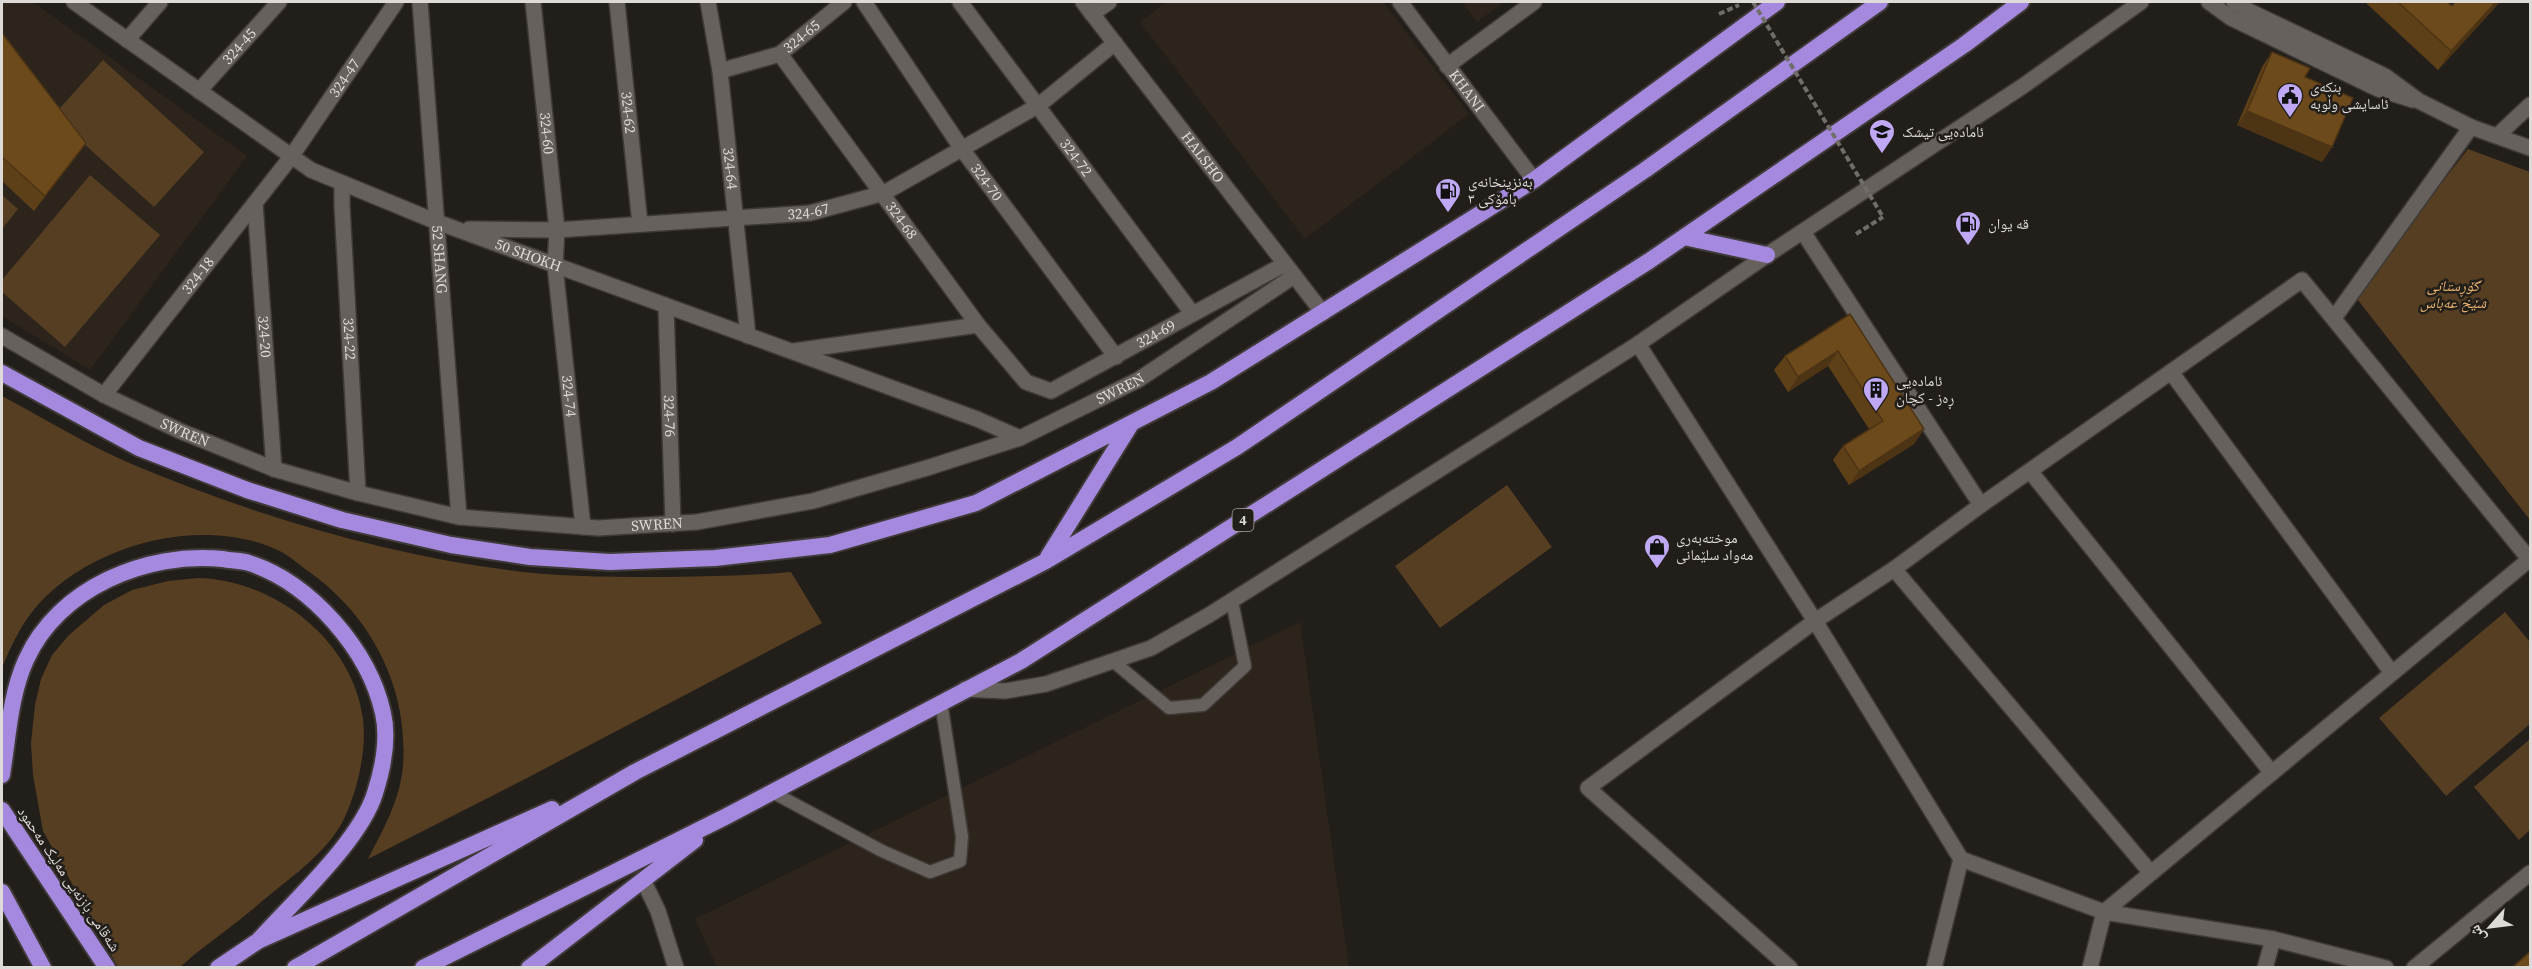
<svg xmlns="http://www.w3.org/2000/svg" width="2532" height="969" font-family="'Source Serif 4','Noto Naskh Arabic',serif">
  <rect width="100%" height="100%" fill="#221e1a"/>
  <path fill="#2d251c" d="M 2,2 L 33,2 L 247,156 L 90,370 L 2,316 Z
    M 1166,2 L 1383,2 L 1469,114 L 1305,239 L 1140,22 Z
    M 1462,2 L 1504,2 L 1477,22 Z
    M 1300,622 L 1349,967 L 717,967 L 695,919 Z"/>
  <path fill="#553e22" d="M 103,60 L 204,152 L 154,207 L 53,116 Z
    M 2468,149 L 2530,172 L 2530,520 L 2354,295 Z
    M 90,175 L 160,235 L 65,347 L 2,292 L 2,280 Z
    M 2,195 L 18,209 L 2,229 Z
    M 2,396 C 45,419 89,446 134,465 C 258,517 390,556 523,572 C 572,577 620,577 668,577 C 710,576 750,576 791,572 L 822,623 L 529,777 L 368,859 C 383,830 400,800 403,766 C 409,687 370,613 305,569 C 296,562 286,553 275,549 C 198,515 84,546 32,612 C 19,629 10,648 2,668 Z
    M 1507,485 L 1552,547 L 1440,628 L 1395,566 Z
    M 198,578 C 275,580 353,640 363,719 C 367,752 357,792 343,821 C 325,855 288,879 260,903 C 239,921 217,937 195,954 C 190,958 183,966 177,968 C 166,969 131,968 118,967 L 43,831 L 33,775 L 31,743 L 35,705 L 41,679 L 52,655 L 69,635 L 104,605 L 132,590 L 168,581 Z
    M 2505,612 L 2530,642 L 2530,724 L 2446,796 L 2379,718 Z
    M 2530,739 L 2530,830 L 2519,840 L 2474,787 Z"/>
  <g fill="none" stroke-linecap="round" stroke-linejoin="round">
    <defs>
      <path id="service" d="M 1114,662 L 1169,708 L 1203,705 L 1245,666 L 1232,601
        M 772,792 L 882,851 L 930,872 L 960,861 L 962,837 L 941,702"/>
      <g id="minor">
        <path id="s1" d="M 74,2 L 311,170 L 437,222 L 977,419 L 1020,438"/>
        <path id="s2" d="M 420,2 L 459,517"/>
        <path id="s3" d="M 533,2 L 557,230 L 555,266 L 583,527"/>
        <path id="s4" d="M 617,2 L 640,224"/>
        <path id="s5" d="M 708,2 L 720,71 L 748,336"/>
        <path id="s6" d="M 864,2 L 962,149 L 1116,357"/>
        <path id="s7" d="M 960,2 L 1192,313"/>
        <path id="s8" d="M 1083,2 L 1323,313"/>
        <path id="s9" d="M 1400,2 L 1534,180"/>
        <path d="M 2209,2 L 2231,18 L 2378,89 L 2413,100"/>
        <path d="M 2234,2 L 2247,10 L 2385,76 L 2419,101 L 2471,127 L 2530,148"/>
        <path d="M 1092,14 L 1109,2"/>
        <path d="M 127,40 L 160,2"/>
        <path id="s10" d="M 780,54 L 978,325 L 1026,382 L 1051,391 L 1285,264"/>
        <path d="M 1447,66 L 1534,2"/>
        <path id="s11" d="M 720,71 L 780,54 L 844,2"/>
        <path id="s12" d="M 199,91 L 279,2"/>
        <path d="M 2497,136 L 2530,105"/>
        <path id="s13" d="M 342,183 L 342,206 L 358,493"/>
        <path id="s14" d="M 255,203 L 274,469"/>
        <path id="s15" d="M 469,229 L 557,230 L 810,213 L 884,193 L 1039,105 L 1115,43"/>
        <path d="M 1803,232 L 1981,505"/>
        <path id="s16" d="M 666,306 L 673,524"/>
        <path d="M 2334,318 L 2471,127"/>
        <path id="s17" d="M 2,336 L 104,395 L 180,431 L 274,469 L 358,493 L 459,517 L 598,528 L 697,522 L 813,501 L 930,467 L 1020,438 L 1138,380 L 1294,276"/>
        <path d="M 1638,344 L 1815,621 L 1961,859 L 2104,912 L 2273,939 L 2386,968"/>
        <path d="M 794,351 L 978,325"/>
        <path d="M 2171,372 L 2392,673"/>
        <path id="s18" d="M 104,395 L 291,157 L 396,2"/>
        <path d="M 2030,471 L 2272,773"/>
        <path d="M 1894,569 L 2151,873"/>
        <path d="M 965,689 L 1005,691 L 1046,684 L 1151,648 L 1209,615 L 1638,344 L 1767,255 L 2023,86 L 2141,2"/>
        <path d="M 1790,968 L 1588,788 L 1815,621 L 1894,569 L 1981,505 L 2302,280 L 2530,560"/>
        <path d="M 1934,968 L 1961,859"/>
        <path d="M 2090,968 L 2104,912 L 2530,559"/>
        <path d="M 2265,968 L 2273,939"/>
        <path d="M 2414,968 L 2530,873"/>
      </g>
      <path id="tertiary" d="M 643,880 L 658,911 L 676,968"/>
      <path id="trunk" d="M 1684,237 L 1767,255
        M 2,373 L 139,448 L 247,490 L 342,520 L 451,545 L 530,557 L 610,562 L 715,558 L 830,545 L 976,503 L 1211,382 L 1534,180 L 1777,2
        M 1048,557 L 1131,424
        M 2,775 C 8,738 10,695 26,660 C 58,588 147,551 223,559 C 231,561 241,560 249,563 C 311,583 369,650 383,713 C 389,739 383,768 375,793 C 361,840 292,903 258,941
        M 2,810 L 107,968
        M 2,892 L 43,968
        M 218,968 L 258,941 L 552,809
        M 295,968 L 635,772 L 1046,561 L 1237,447 L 1645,170 L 1880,2
        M 423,968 L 725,817 L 1021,661 L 1649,261 L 1964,45 L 2021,2
        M 529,968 L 695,840"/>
    </defs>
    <use href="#service" stroke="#3e3a37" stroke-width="15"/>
    <use href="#minor" stroke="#3e3a37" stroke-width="18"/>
    <use href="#tertiary" stroke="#3e3a37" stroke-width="18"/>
    <use href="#trunk" stroke="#3e3a37" stroke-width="20"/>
    <path stroke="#716e6a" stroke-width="4" stroke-dasharray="6 3" stroke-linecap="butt" d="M 1719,14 L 1739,5
      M 1856,234 L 1883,217"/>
    <use href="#service" stroke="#66615c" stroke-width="12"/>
    <use href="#minor" stroke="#66615c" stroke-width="15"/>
    <use href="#tertiary" stroke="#66615c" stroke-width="15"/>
    <use href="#trunk" stroke="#a589de" stroke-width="16"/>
    <path stroke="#716e6a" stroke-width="4" stroke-dasharray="6 3" stroke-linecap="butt" d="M 1753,2 L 1883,217"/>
  </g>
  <path fill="#5d4018" d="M 2365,2 L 2447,2 L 2452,6 L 2500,2 L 2438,70 Z
    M 2,33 L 86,143 L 34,211 L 2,181 Z
    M 2272,52 L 2305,77 L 2332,147 L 2322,162 L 2237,125 L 2262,67 Z
    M 1850,314 L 1924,429 L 1914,444 L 1849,485 L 1833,460 L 1843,446 L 1869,429 L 1828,366 L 1788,392 L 1774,370 L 1785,356 Z"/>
  <path fill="#4c3414" d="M 2496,2 L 2500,2 L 2438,70 L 2451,51 Z
    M 2247,111 L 2332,147 L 2322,162 L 2237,125 Z
    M 86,143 L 76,157 L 34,211 L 45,196 Z
    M 1838,351 L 1828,366 L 1788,392 L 1798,377 Z
    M 1924,429 L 1914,444 L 1849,485 L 1859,471 Z"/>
  <path fill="#6c4a1c" stroke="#4c3414" stroke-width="1.5" d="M 2398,2 L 2447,2 L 2452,6 L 2455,2 L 2496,2 L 2451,51 Z
    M 2,33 L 86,143 L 45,196 L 2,157 Z
    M 2272,52 L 2310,68 L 2305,77 L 2353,98 L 2332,147 L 2247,111 Z
    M 1850,314 L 1924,429 L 1859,471 L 1843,446 L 1883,421 L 1838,351 L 1798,377 L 1785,356 Z
    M 2530,952 L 2530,968 L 2515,968 L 2514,966 Z"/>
  <defs>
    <symbol id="civic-pin" viewBox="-11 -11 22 30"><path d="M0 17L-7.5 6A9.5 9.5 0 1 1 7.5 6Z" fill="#bfa9f4" stroke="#221e1a"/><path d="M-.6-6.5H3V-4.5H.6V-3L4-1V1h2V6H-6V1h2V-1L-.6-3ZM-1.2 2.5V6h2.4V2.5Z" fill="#111"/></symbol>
    <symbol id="school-pin" viewBox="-11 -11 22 30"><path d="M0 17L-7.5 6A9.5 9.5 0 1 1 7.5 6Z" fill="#bfa9f4" stroke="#221e1a"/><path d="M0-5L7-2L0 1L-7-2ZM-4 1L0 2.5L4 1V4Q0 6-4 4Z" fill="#111"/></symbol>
    <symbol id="fuel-pin" viewBox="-11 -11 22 30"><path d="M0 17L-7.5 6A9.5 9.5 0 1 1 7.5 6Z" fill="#bfa9f4" stroke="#221e1a"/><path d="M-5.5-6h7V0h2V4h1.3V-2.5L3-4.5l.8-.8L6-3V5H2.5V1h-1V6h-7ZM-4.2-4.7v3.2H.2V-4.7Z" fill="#111"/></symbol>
    <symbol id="building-pin" viewBox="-11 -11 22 30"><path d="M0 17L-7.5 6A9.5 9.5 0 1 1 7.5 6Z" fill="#bfa9f4" stroke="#221e1a"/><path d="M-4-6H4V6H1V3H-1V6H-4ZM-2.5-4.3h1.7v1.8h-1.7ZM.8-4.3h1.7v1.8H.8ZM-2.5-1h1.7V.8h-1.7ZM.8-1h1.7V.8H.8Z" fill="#111"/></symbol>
    <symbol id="shop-pin" viewBox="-11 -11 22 30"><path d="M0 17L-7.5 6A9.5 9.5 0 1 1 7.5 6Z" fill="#bfa9f4" stroke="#221e1a"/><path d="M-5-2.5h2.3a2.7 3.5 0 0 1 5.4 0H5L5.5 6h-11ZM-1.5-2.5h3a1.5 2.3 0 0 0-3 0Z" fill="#111"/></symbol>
  </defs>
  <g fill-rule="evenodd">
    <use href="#civic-pin" x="2275" y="81" width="30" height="40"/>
    <use href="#school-pin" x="1867" y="117" width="30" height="40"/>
    <use href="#fuel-pin" x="1433" y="176" width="30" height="40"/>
    <use href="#fuel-pin" x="1953" y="209" width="30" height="40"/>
    <use href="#building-pin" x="1861" y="375" width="30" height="40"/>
    <use href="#shop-pin" x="1642" y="532" width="30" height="40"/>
  </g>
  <g text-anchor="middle" stroke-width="5" stroke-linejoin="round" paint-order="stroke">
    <rect fill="#221e1a" stroke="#a5a29e" stroke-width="1.5" x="1232.5" y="509" width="21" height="22" rx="4.5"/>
    <g font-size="14" font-weight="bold" fill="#dddad7">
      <text x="1243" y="525">4</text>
    </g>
    <g font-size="15" fill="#dddad7" stroke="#221e1a">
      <text dy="5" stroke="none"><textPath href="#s11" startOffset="90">324-65</textPath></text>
      <text dy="5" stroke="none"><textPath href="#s12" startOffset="60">324-45</textPath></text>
      <text dy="5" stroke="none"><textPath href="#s18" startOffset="398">324-47</textPath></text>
      <text dy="5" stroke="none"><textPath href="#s9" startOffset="111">KHANI</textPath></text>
      <text dy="5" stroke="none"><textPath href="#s4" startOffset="111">324-62</textPath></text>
      <text dy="5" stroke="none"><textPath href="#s3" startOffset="132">324-60</textPath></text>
      <text dy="5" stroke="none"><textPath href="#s7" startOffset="194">324-72</textPath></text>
      <text dy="5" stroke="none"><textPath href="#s8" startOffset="196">HALSHO</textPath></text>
      <text dy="5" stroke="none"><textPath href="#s5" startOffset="168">324-64</textPath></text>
      <text dy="5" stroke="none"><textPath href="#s6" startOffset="218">324-70</textPath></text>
      <text dy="5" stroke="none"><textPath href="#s15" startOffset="340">324-67</textPath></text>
      <text dy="5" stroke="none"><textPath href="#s10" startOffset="206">324-68</textPath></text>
      <text dy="5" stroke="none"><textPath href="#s1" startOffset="524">50 SHOKH</textPath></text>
      <text dy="5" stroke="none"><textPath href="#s2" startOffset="258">52 SHANG</textPath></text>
      <text dy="5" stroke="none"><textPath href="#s18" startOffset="152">324-18</textPath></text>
      <text dy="5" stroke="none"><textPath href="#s10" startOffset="556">324-69</textPath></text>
      <text dy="5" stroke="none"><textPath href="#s14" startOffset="134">324-20</textPath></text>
      <text dy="5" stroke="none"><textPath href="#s13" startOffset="156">324-22</textPath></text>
      <text dy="5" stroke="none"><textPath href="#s17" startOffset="1179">SWREN</textPath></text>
      <text dy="5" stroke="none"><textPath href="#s3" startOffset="396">324-74</textPath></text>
      <text dy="5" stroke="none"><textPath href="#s16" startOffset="110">324-76</textPath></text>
      <text dy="5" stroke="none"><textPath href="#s17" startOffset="207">SWREN</textPath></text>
      <text dy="5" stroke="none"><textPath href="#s17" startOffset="693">SWREN</textPath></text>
      <text transform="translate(69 879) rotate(56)" y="5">شەقامی بازنەیی مەلیک مەحمود</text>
    </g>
    <g font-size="15" fill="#dddad7" stroke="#221e1a" text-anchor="start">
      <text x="2310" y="92">بنکەی<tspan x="2310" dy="17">ئاسایشی وڵوبە</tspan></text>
      <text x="1902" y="137">ئامادەیی تیشک</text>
      <text x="1468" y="187">بەنزینخانەی<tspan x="1468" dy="17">بامۆکی ٣</tspan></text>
      <text x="1988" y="229">قه یوان</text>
      <text x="1896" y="386">ئامادەیی<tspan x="1896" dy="17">ڕەز - کچان</tspan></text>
      <text x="1676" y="543">موختەبەری<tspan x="1676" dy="17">مەواد سلێمانی</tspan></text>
    </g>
    <g font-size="15" font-style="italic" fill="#eab26e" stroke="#221e1a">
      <text x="2453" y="291">گۆڕستانی<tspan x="2453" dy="17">شێخ عەباس</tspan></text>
    </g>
  </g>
  <rect width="2532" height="969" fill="none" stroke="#dddad7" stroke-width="6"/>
  <g transform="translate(2490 927) rotate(242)" stroke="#221e1a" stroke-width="4.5" paint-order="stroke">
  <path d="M0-4.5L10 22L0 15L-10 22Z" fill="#dddad7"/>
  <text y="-9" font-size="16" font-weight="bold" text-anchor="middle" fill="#dddad7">ش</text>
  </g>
</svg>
